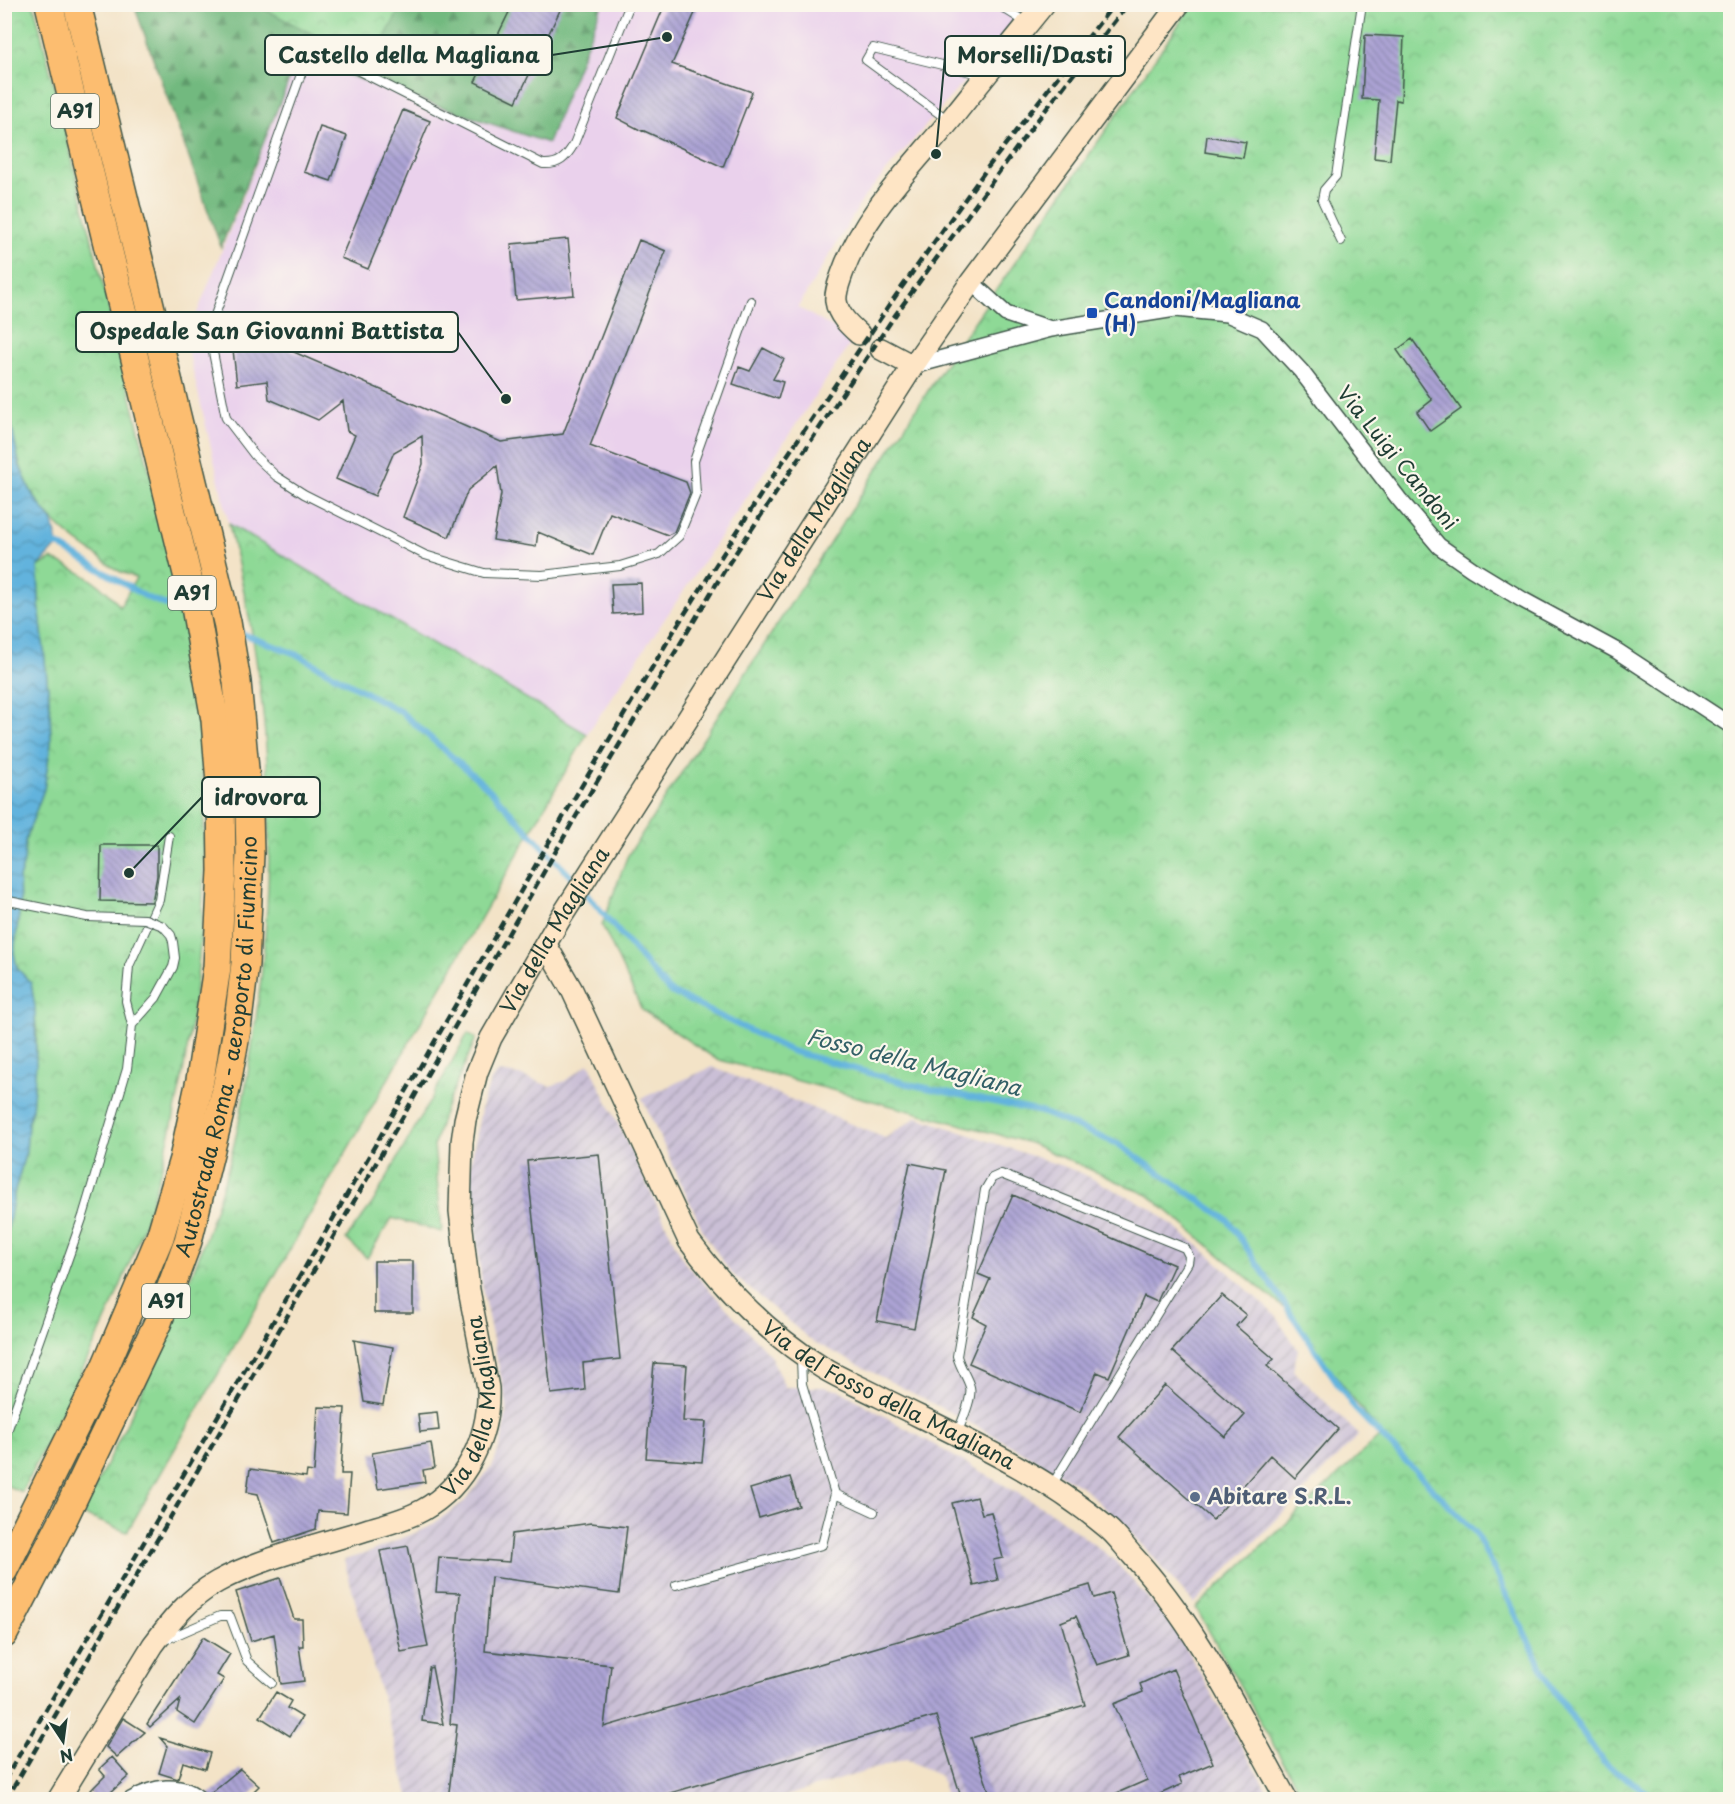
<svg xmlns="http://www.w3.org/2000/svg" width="1735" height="1804" font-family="'Playpen Sans',sans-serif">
  <defs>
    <pattern id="industrial-furrows" width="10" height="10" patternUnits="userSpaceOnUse" patternTransform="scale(1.5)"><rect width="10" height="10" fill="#cabfd6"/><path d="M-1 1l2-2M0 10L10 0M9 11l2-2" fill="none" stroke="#a39cae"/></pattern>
    <pattern id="grass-tufts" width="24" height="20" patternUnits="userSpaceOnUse" patternTransform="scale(1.5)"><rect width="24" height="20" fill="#8ed996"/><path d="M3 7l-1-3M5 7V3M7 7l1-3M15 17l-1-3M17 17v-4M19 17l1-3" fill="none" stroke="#7abb82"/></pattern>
    <pattern id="forest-firs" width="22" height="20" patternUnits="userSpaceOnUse" patternTransform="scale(1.5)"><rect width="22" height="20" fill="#72b97f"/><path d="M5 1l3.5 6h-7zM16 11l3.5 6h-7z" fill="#5d9869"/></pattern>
    <pattern id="park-crowns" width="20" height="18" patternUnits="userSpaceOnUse" patternTransform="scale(1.5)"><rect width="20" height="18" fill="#8ed996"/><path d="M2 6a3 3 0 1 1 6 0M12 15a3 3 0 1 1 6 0" fill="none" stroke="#7abb82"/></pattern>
    <pattern id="water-waves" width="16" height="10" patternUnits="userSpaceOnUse" patternTransform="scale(1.5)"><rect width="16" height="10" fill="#62b3dd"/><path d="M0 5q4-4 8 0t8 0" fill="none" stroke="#5093b4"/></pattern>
    <pattern id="building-back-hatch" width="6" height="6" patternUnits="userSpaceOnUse" patternTransform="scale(1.5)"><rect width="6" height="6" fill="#aca3d4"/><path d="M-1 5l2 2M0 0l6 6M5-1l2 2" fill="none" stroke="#8b86ad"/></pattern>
  </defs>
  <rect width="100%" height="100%" fill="#fbf7ec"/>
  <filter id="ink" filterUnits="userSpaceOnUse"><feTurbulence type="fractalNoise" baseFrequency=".0167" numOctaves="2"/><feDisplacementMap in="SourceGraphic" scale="12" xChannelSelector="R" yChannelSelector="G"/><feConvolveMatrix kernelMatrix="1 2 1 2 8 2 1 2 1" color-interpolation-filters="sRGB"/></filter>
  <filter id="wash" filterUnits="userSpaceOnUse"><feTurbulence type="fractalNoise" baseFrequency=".008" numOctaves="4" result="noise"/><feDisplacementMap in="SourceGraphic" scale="24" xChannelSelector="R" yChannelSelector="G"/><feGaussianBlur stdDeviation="1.35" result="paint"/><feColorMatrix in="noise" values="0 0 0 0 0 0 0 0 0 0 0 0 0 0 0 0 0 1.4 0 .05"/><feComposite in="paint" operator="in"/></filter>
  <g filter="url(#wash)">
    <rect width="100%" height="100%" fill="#f3e3c7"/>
    <path fill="#ead1ec" d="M 602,5 L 1030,5 L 865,196 L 798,307 L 853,340 L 587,734 L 229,524 L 186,341 L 298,58 L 547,143 Z"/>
    <path fill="url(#industrial-furrows)" d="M 589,1063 L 684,1262 L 770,1355 L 785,1387 L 824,1387 L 841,1391 L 1054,1514 L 1114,1560 L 1173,1626 L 1272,1799 L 947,1799 L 940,1776 L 906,1759 L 776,1799 L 410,1799 L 344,1560 L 370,1552 L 429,1527 L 465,1501 L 494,1463 L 502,1439 L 507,1406 L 483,1293 L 469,1173 L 482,1104 L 491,1080 L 499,1072 L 519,1075 L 550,1086 L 565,1081 Z
      M 712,1067 L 885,1138 L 917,1117 L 1077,1171 L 1151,1208 L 1212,1257 L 1277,1317 L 1298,1350 L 1293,1370 L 1359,1435 L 1194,1604 L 1140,1542 L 1084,1488 L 984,1430 L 812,1341 L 730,1272 L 704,1233 L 642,1098 Z"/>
    <path fill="url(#grass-tufts)" stroke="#568b65" stroke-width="1.5" d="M 468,1033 L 476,1038 L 444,1112 L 434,1145 L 442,1232 L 392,1218 L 367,1258 L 346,1239 L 372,1204 Z"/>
    <path fill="url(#forest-firs)" stroke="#487b5a" stroke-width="1.5" d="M 134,5 L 602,5 L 548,143 L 298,58 L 221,247 Z"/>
    <path fill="url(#park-crowns)" stroke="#568b65" stroke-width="1.5" d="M 4,5 L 34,5 C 67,142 102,280 136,418 C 163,527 194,638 201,751 C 211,891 198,1030 162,1165 C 132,1280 74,1386 22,1492 L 5,1485 L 4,1244 L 15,1190 L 26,1151 L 28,1123 L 32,1109 L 37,1033 L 31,983 L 17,968 L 14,953 L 20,906 L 19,878 L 24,862 L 25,841 L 44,789 L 51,743 L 50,708 L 39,603 L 38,567 L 51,559 C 77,570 104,583 120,607 L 136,578 C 131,575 125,574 119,571 C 109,566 99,556 89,550 C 20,503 17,463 4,385 Z
      M 256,5 L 402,5 L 371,64 Z
      M 1192,5 L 1730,5 L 1730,1799 L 1304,1799 L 1196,1608 L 1381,1435 L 1285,1309 L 1148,1195 L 1030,1143 L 716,1059 L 642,1010 L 602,925 L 627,857 L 946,363 Z
      M 229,524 L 587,734 L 127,1532 L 81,1514 C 139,1403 193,1289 228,1168 C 241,1121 248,1074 255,1026 C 273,900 275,772 254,646 C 248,605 238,565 229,524 Z"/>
    <path fill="url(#water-waves)" stroke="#407888" stroke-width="1.5" d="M 4,385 L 19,464 L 32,494 L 53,522 L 58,545 L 38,567 L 39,603 L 50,708 L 51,743 L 44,789 L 25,841 L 24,862 L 19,878 L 20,906 L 14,953 L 17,968 L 31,983 L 35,1007 L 36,1064 L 32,1109 L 28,1123 L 26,1151 L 15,1190 L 5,1244 Z"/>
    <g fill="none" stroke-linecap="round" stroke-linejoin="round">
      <path stroke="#62b3dd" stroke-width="6" d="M 52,545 L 58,545 L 148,598 L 189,614
        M 235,631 L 296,654 L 401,712 L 488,788 L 577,883
        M 584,891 L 669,991 L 791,1051 L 908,1084 L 1041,1112 L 1118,1144 L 1228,1220 L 1355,1409 L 1476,1533 L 1549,1683 L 1603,1762 L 1658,1800"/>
    </g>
    <g id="blocks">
      <path fill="url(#building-back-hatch)" d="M 513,4 L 563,4 L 516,102 L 475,82 Z
        M 665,4 L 699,4 L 672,64 L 752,92 L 723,167 L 642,130 L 642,131 L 617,118 Z
        M 1365,35 L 1404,37 L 1401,101 L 1396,100 L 1390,160 L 1374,158 L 1379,100 L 1362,99 Z
        M 403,110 L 430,121 L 368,269 L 341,258 Z
        M 320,127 L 347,136 L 331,181 L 304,172 Z
        M 1207,136 L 1246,142 L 1243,158 L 1205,152 Z
        M 568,239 L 574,295 L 516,300 L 511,244 Z
        M 639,240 L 666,251 L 590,446 L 686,482 L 690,493 L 674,532 L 668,535 L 610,513 L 593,555 L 538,532 L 536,547 L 493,540 L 501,494 L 497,466 L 468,490 L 449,537 L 403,517 L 423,464 L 422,436 L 394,452 L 375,496 L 336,479 L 355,435 L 347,431 L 343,401 L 318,420 L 269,399 L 267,381 L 237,385 L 231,332 L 250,329 L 250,333 L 501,442 L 563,434 Z
        M 1412,339 L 1461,409 L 1430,431 L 1417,412 L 1432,400 L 1397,350 Z
        M 763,348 L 784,359 L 773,379 L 783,382 L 778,399 L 733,384 L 739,367 L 750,371 Z
        M 641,583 L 642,612 L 613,614 L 611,584 Z
        M 101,845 L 157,845 L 157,876 L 152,902 L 100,901 Z
        M 599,1154 L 620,1359 L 583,1363 L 585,1390 L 551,1394 L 527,1161 Z
        M 910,1163 L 946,1170 L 914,1328 L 877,1321 Z
        M 1013,1195 L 1174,1265 L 1157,1302 L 1144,1296 L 1109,1377 L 1097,1372 L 1080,1412 L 969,1363 L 986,1324 L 973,1317 L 990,1279 L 978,1274 Z
        M 374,1261 L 413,1261 L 413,1313 L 374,1313 Z
        M 1222,1295 L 1246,1315 L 1236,1326 L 1274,1359 L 1267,1366 L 1338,1429 L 1295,1478 L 1270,1455 L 1213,1520 L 1119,1437 L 1165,1385 L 1225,1437 L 1245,1415 L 1172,1351 Z
        M 354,1340 L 393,1347 L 383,1405 L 364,1402 Z
        M 654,1363 L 687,1365 L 683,1421 L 706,1422 L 702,1462 L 646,1458 Z
        M 318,1407 L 345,1408 L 341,1474 L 350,1474 L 347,1513 L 318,1511 L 316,1529 L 274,1543 L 258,1494 L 247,1492 L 250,1469 L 306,1477 L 307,1471 L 314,1472 Z
        M 437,1412 L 439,1430 L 420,1432 L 418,1414 Z
        M 431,1443 L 435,1468 L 423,1470 L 425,1482 L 378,1489 L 372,1453 Z
        M 790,1477 L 799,1506 L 759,1518 L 750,1489 Z
        M 977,1497 L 982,1514 L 991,1512 L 1003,1558 L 993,1560 L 998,1580 L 974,1586 L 952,1503 Z
        M 591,1523 L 627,1527 L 619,1594 L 491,1577 L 485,1651 L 611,1665 L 604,1727 L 1090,1585 L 1094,1598 L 1111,1593 L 1129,1655 L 1097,1665 L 1076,1616 L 1061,1622 L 1085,1705 L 971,1738 L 992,1800 L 962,1800 L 936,1716 L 646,1800 L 448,1800 L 457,1725 L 450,1724 L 460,1593 L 436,1592 L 439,1557 L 509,1562 L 512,1534 Z
        M 408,1546 L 428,1647 L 401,1652 L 380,1551 Z
        M 280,1578 L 294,1619 L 302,1619 L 303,1646 L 299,1646 L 304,1681 L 281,1684 L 274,1634 L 251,1641 L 236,1592 Z
        M 203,1637 L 230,1654 L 217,1675 L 224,1679 L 195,1724 L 177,1712 L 180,1700 L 150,1727 L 147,1724 Z
        M 432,1667 L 443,1724 L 422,1721 L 429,1668 Z
        M 1173,1669 L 1213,1763 L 1179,1777 L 1182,1784 L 1147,1800 L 1101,1800 L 1147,1780 L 1114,1704 L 1143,1692 L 1140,1684 Z
        M 276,1692 L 291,1701 L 287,1708 L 302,1717 L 290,1736 L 260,1717 Z
        M 123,1718 L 145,1732 L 117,1757 L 106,1747 Z
        M 160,1738 L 210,1753 L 205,1769 L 183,1762 L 178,1779 L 159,1773 L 167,1746 Z
        M 112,1757 L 129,1776 L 102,1800 L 96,1800 L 89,1792 L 105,1776 L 99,1769 Z
        M 240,1769 L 259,1786 L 245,1800 L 210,1800 L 208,1795 Z"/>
    </g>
  </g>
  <g filter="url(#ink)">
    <use href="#blocks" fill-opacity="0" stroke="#3f564a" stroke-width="1.5"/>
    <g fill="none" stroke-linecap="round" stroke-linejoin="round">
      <defs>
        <path id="lane" d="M 630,4 L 574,144 C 566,158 559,165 543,164 L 341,62 L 310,49 L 209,332 L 226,418 L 255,456 L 276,476 L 304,494 L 425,555 L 484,573 L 542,575 L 620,566 L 659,554 L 679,536 L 696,494 L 694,461 L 751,301
          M 997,4 L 1027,23
          M 948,120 L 866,60 L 873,48 L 983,75
          M 1341,241 L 1322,200 L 1324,190 L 1336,176 L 1362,4
          M 132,1025 L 126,1001 L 129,966 L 159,900 L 169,836
          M 957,1434 C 961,1423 973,1398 970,1387 C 968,1379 960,1367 957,1356 L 985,1190 L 992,1178 L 1001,1174 L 1185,1248 L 1189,1256 L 1188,1263 L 1052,1485
          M 4,1440 L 83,1216 L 127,1069 L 132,1025 L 156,998 L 173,967 L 175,958 L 173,942 L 171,935 L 163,926
          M 835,1494 L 874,1512
          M 676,1585 L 822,1545 L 835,1494 L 802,1384 L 801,1359
          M 165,1640 L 220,1616 L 230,1616 L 247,1661 L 272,1683"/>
        <path id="street" d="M 971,282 L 1006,314 L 1051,329
          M 913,366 L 1051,329 L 1175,309 L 1227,314 L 1262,329 L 1301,371 L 1399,499 L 1439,546 L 1472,569 L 1523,600 L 1617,651 L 1730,725
          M 131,1800 C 152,1787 181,1781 200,1800"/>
        <g id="secondary">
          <path d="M 859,334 C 849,325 838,315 836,301 C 835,292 839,283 842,274 C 863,214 912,167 952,118 C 982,80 1013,42 1044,4"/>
          <path d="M 881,349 L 913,366"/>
          <path id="s1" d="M 546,945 L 572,990 L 689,1241 C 727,1292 769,1335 823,1368 C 841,1379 861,1387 880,1397 C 956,1435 1038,1470 1104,1525 C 1115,1533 1123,1545 1132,1555 C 1198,1626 1240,1716 1287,1800"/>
          <path id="s2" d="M 58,1800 L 153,1645 C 171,1621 190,1597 217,1582 C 258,1559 317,1545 363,1531 C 383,1525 405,1520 423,1510 C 466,1486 490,1436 488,1388 L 469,1290 L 460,1211 L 462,1142 L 465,1120 L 477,1072 L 491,1038 L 560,919 L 913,366 L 971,282 L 1179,4"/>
        </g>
        <g id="highway">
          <path d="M 4,1570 L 105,1367 L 160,1237 L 183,1159 L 200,1080 L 217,967 L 222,871 L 221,796 L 215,720 L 195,607 L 49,4"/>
          <path id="s3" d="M 4,1634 L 65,1516 L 158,1322 L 188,1241 L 226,1089 L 237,1029 L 245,964 L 250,854 L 249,813 L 237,682 L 227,622 L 77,4"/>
        </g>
      </defs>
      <use href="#lane" stroke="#3f564a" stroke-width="10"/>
      <use href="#street" stroke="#3f564a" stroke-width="18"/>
      <use href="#secondary" stroke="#3f564a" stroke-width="24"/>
      <use href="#highway" stroke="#3f564a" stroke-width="30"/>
      <use href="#lane" stroke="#fff" stroke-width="8"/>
      <use href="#street" stroke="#fff" stroke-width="15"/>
      <use href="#secondary" stroke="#fee5c5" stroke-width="21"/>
      <use href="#highway" stroke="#fcbd6f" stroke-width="27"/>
      <path stroke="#1f3d34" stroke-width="4.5" stroke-dasharray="9 4.5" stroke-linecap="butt" d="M 4,1781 L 314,1252 L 565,814 L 675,629 L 765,488 L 897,294 L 988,167 L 1114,4
        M 6,1800 L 360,1191 L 575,818 L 729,563 L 896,314 L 1026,135 L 1128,4"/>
      <defs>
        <path id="lane-bridge" d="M 4,900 L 87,917 L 145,919 L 163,926"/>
      </defs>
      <use href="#lane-bridge" stroke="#3f564a" stroke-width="10" stroke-linecap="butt"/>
      <use href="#lane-bridge" stroke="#fff" stroke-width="8"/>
    </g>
  </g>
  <rect fill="#1a4fb4" stroke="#fbf7ec" stroke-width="2" x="1086" y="307" width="12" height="12" rx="3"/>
  <circle fill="#5c6f8a" stroke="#fbf7ec" stroke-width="2" cx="1195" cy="1497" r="6"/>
  <g text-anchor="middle" stroke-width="4.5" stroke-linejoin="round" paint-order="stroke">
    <g fill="#fbf7ec" stroke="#61756b" stroke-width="1.5">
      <rect x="51" y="94" width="48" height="34" rx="4.5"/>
      <rect x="168" y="576" width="48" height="34" rx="4.5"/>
      <rect x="142" y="1284" width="48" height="34" rx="4.5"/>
    </g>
    <g font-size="20" font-weight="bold" fill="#1f3d34">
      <text x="75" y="118">A91</text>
      <text x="192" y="600">A91</text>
      <text x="166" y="1308">A91</text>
    </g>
    <g font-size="21" font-weight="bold" fill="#164399" stroke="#fbf7ec" text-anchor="start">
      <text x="1104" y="308">Candoni/Magliana<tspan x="1104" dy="24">(H)</tspan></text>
    </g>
    <g font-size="21" fill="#1f3d34" stroke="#fbf7ec">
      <text transform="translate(1397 458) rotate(51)" y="7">Via Luigi Candoni</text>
      <text dy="7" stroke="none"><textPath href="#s2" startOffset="1604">Via della Magliana</textPath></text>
      <text dy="7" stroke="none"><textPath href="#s2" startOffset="1118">Via della Magliana</textPath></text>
      <text dy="7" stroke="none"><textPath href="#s3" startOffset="632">Autostrada Roma - aeroporto di Fiumicino</textPath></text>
      <text dy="7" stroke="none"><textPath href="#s1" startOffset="585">Via del Fosso della Magliana</textPath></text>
      <text dy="7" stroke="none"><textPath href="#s2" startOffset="614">Via della Magliana</textPath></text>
    </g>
    <g font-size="21" font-weight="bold" fill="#4e5e75" stroke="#fbf7ec" text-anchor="start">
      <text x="1207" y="1504">Abitare S.R.L.</text>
    </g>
    <g font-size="22" font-style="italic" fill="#336067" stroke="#fbf7ec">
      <text transform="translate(914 1062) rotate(14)" y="8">Fosso della Magliana</text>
    </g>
  </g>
  <path fill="none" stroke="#1f3d34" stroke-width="2" d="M667 37L552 55M936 154L945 56M506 399L458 332M129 873L202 797"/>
  <g fill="#1f3d34" stroke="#fbf7ec" stroke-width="2">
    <circle cx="667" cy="37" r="6"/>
    <circle cx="936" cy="154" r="6"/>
    <circle cx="506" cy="399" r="6"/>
    <circle cx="129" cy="873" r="6"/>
  </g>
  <g fill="#fbf7ec" stroke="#1f3d34" stroke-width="2">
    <rect x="265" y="35" width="287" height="40" rx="6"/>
    <rect x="945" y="36" width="180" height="40" rx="6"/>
    <rect x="76" y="312" width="382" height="40" rx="6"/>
    <rect x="202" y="777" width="118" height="40" rx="6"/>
  </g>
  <g font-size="22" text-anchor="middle" font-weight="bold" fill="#1f3d34">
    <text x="409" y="63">Castello della Magliana</text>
    <text x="1035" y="63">Morselli/Dasti</text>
    <text x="267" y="339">Ospedale San Giovanni Battista</text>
    <text x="261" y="805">idrovora</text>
  </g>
  <rect width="1735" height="1804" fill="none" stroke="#fbf7ec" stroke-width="24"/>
  <g transform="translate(63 1741) rotate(167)" stroke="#fbf7ec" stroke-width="4.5" paint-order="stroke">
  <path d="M0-4.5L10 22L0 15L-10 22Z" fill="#1f3d34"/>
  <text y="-9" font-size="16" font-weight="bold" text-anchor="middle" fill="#1f3d34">N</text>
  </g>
</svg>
